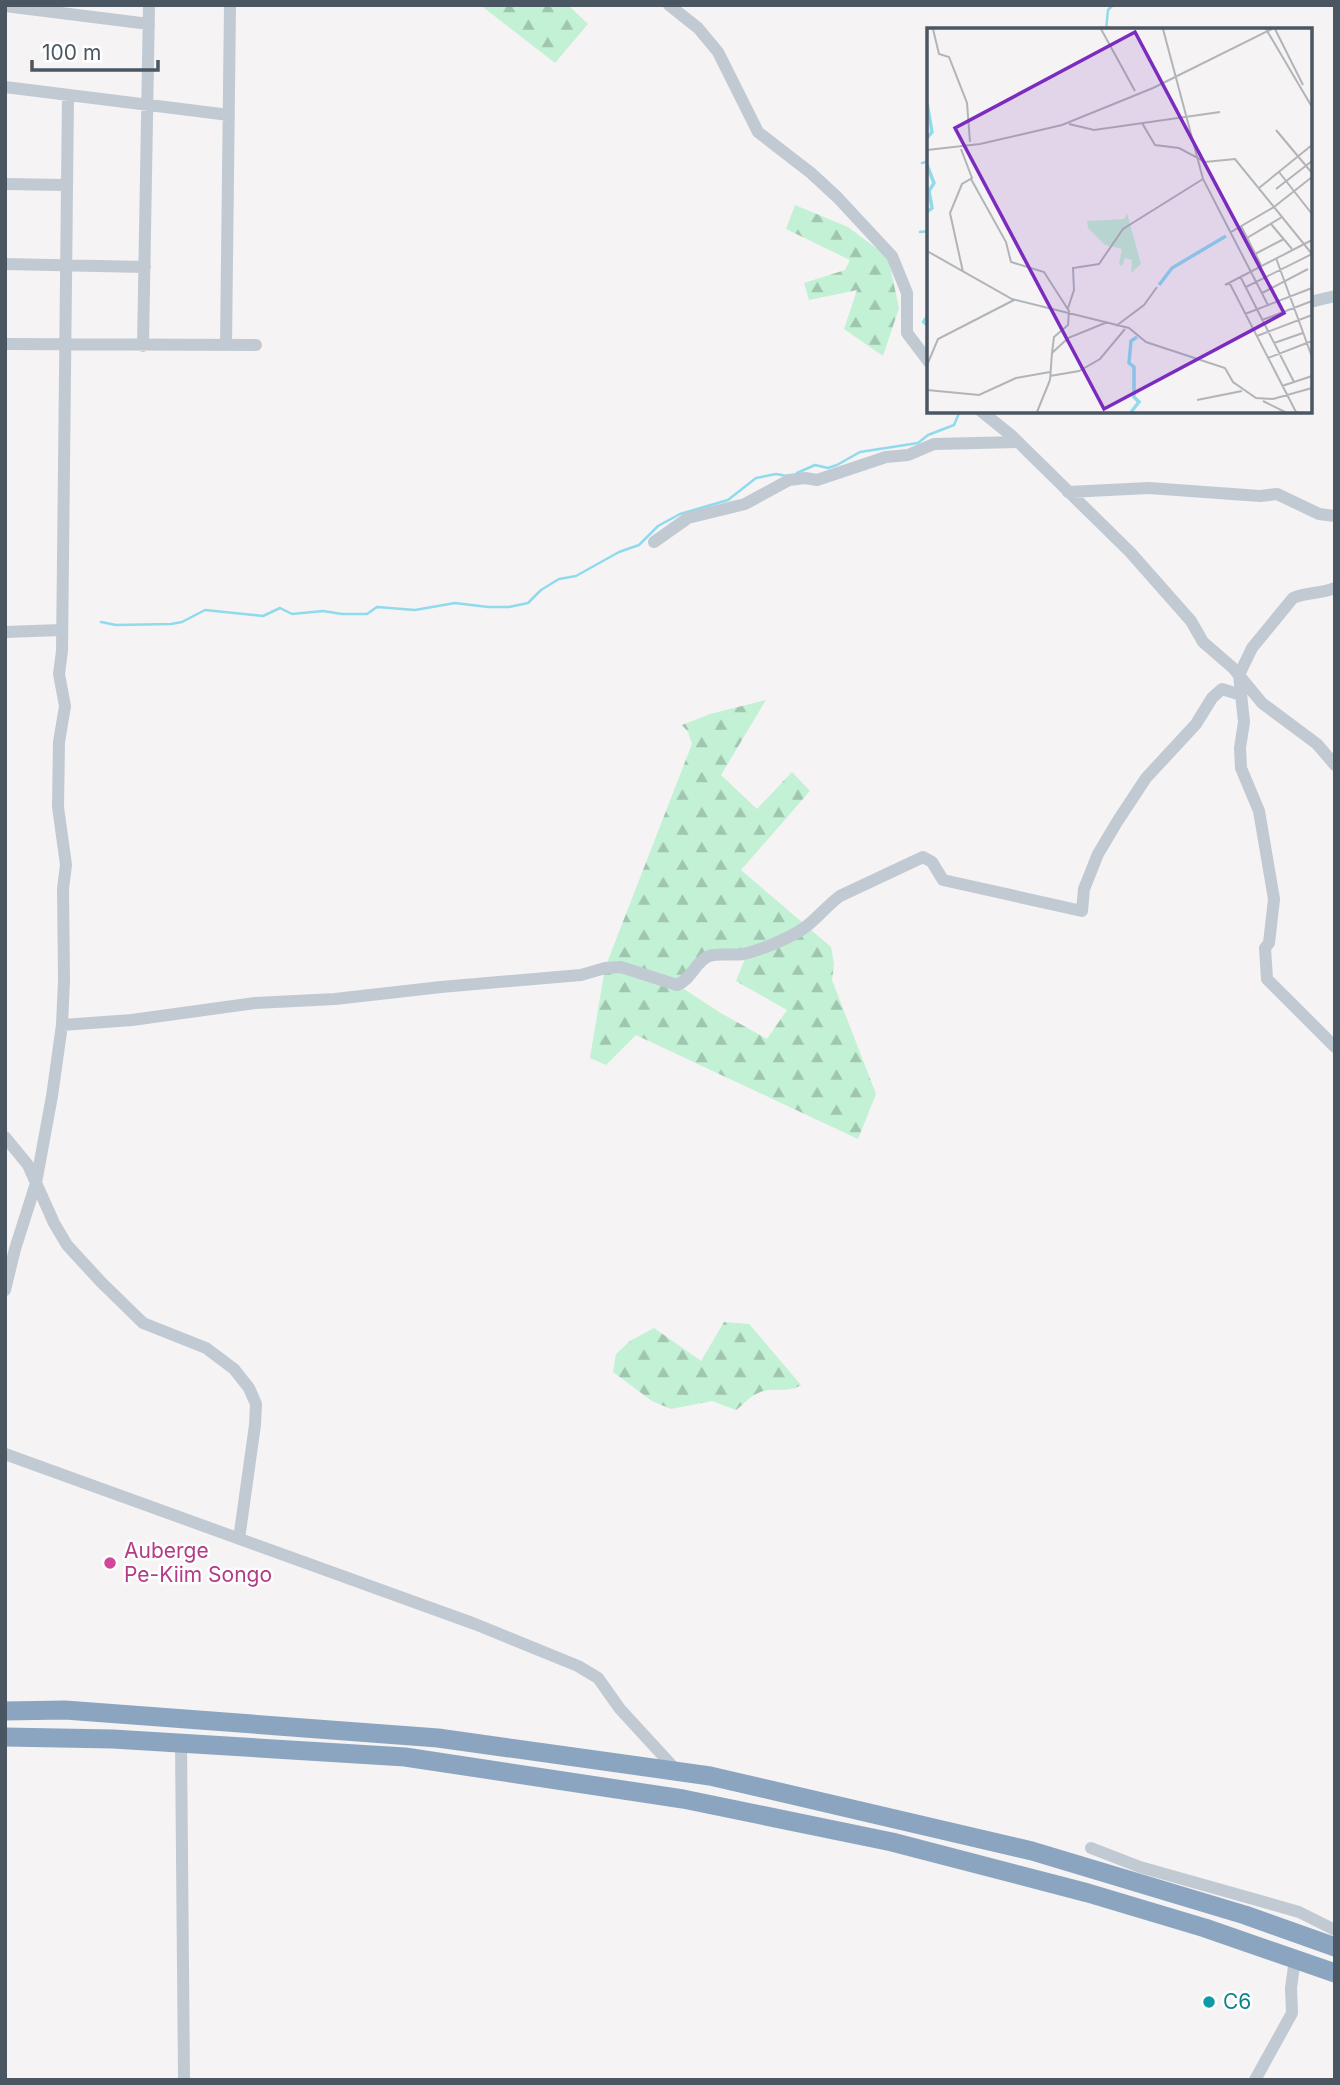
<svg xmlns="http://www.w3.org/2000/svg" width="1340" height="2085" font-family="Inter,sans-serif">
  <defs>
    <pattern id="forest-firs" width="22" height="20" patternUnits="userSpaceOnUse" patternTransform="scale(1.75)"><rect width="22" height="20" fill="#c3f1d5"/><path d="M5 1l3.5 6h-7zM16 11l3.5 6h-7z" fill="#a0c6b0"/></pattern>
  </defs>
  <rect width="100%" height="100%" fill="#f5f3f3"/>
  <path fill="url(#forest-firs)" fill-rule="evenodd" d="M 485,5 L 568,5 L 588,24 L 555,63 L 483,7 Z
    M 795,205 L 848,227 L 888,257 L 899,308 L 883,356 L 844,329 L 857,290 L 809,300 L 804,283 L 845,270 L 850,260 L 786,229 Z
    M 766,700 L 721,775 L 757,809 L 792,772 L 810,791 L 741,870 L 831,947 L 834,964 L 832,980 L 876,1094 L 858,1139 L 636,1035 L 606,1065 L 590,1058 L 605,968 L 692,744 L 688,732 L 682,725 L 710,714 ZM 747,954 L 736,981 L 787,1010 L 767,1039 L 719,1012 L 678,985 L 712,955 Z
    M 724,1322 L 749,1324 L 801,1385 C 787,1394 772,1386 758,1393 C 750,1396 743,1405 736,1410 L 712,1401 L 671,1409 L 652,1401 L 613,1372 L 616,1354 L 630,1341 L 654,1328 L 701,1361 Z"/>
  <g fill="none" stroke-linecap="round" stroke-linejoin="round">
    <path stroke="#90daee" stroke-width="2.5" d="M 1106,30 L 1108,10 L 1113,5
      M 922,163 L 929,161
      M 920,232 L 929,231
      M 929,313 L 923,322 L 929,327
      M 797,473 L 815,465 L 828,468 L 837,465 L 860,452 L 918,443 L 928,435 L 954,425 L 960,411
      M 101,622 L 116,625 L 171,624 L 182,622 L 205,610 L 263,616 L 280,608 L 292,614 L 323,611 L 342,614 L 367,614 L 377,607 L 415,610 L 455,603 L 488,607 L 509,607 L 528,603 L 541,590 L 559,579 L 576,576 L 619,552 L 639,545 L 658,526 L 680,514 L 728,500 L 756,478 L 776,474 L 787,476"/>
    <path stroke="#c1cad2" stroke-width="12" d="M 669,5 L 698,28 L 718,52 L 758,132 L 811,173 L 837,197 L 892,256 L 907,293 L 907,333 L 929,362
      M 5,6 L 149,24
      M 5,87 L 229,115
      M 5,184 L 66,185
      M 5,264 L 145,267
      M 1310,302 L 1335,296
      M 5,344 L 256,345
      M 226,345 L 230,5
      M 143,346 L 149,5
      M 981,411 L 1012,436 L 1130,552 L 1191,621 L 1203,642 L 1233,668 L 1262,703 L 1317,744 L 1335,765
      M 1068,492 L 1149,488 L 1260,496 L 1277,494 L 1319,514 L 1335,516
      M 654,542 L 688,518 L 745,504 L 789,480 L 805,478 L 817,480 L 886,457 L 908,455 L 934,444 L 1018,442
      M 1335,588 C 1321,594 1305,592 1293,598 L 1252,648 L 1239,675 L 1244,722 L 1240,748 L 1241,768 L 1259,811 L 1274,899 L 1269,943 L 1265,948 L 1267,979 L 1335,1047
      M 5,632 L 61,630
      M 62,1025 L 132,1020 L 255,1003 L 335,999 L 441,987 L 581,975 L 605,968 L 621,967 L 677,985 C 691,980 696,961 709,956 C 721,952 735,957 748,953 C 767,947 792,938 808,925 C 819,916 828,905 840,896 L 923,857 L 932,862 L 943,880 L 1082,911 L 1084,889 L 1098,854 L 1117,822 L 1146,778 L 1196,724 L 1212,698 L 1222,689 L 1241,695
      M 5,1137 L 28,1165 L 54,1223 L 67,1245 L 101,1282 L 143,1323 L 206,1348 L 234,1369 L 249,1388 L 256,1404 L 255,1425 L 239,1539
      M 5,1290 L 15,1249 L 36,1183 L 52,1096 L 62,1025 L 64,980 L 63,889 L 66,865 L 58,807 L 59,742 L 65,706 L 59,674 L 62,651 L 68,95
      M 5,1454 L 475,1624 L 578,1666 L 598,1678 L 620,1709 L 677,1771
      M 181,1743 L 184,2080
      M 1091,1848 L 1140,1867 L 1299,1912 L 1335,1930
      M 1255,2080 L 1292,2013 L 1291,1988 L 1295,1959"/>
    <path stroke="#8ba5c1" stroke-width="19" d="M 5,1711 L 65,1710 L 438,1738 L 710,1776 L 1032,1851 L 1245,1915 L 1335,1947
      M 5,1737 L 113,1739 L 405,1757 L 683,1799 L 892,1842 L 1088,1893 L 1205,1928 L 1335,1973"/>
  </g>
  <circle fill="#d1479c" stroke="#fff" stroke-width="2.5" cx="110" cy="1563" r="7"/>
  <circle fill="#0f9aa8" stroke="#fff" stroke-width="2.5" cx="1209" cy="2002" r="7"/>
  <g text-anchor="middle" stroke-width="5" stroke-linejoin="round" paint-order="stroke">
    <g font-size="21" fill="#b23c85" stroke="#fff" text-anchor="start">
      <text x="124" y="1558">Auberge<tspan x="124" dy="24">Pe-Kiim Songo</tspan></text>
    </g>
    <g font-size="21" fill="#0d838f" stroke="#fff" text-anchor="start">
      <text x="1223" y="2009">C6</text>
    </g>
  </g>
  <g transform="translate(927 28)">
    <rect width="385" height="385" fill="#f5f3f3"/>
    <path d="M 200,185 L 214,236 L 204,245 L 205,232 L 198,230 L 195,238 L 192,236 L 195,221 L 178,217 L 161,200 L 160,193 L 197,191 Z" fill="#c3f1d5"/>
    <path fill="none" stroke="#90daee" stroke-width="3.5" d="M 0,75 L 5,104 L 0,110M 0,137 L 7,155 L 2,163 L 5,180 L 0,184M 232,257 L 245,240 L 299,208M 204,384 L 212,374 L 207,369 L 207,339 L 202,335 L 204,313 L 210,309"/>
    <path fill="none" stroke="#b1b4b9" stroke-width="2" d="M 6,1 L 12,26 L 22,29 L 40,75 L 43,114M 174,1 L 208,63M 236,1 L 276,151 L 341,277M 339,1 L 385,79M 348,1 L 376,57M 215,95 L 228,117 L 252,120 L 278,134 L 308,131 L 385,226 L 319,259M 142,96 L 167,102 L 293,84M 349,102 L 385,145M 34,121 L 45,150 L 35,156 L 23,185 L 36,244M 0,122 L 53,116 L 135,97 L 226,60 L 345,1M 352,144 L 385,186M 44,151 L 79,214 L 84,234 L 117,244 L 142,283 L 141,297 L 127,309 L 125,325M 332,160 L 385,117M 349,161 L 385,133M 344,196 L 365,221M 314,198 L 334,237M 304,204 L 347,179 L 385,149M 320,210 L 355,189M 0,223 L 85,271 L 202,300 L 219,314 L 298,340 L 306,354 L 329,370 L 346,371 L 385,360M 328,226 L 357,211M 349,230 L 385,329M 313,248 L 367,354M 302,254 L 369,384M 298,257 L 385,212M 335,265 L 381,241M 141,280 L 147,262 L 146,240 L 172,236 L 196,201 L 276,151M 318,286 L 385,260M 335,292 L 385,273M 189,298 L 217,277 L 230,259M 330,308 L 385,287M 347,315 L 376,305M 341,330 L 385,313M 0,337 L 11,311 L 87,272M 123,348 L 152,343 L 173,331 L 198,301M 123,352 L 125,325 L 141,310 L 178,295M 355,358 L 385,348M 0,362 L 52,367 L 89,350 L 123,344M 270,372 L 315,363M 336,373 L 358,384M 110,384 L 123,352"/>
    <path fill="#7b2cbf" fill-opacity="0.15" stroke="#7b2cbf" stroke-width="3.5" d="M 208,4 L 357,285 L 177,381 L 28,100 Z"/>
    <rect width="385" height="385" fill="none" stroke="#4a5661" stroke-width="3.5"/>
  </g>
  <rect width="1340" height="2085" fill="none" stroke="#4a5661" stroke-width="14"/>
  <path d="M32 60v10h126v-10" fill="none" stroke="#4a5661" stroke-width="3.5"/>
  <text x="42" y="60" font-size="21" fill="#4a5661" stroke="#ffffff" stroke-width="5" paint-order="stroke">100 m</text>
</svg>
